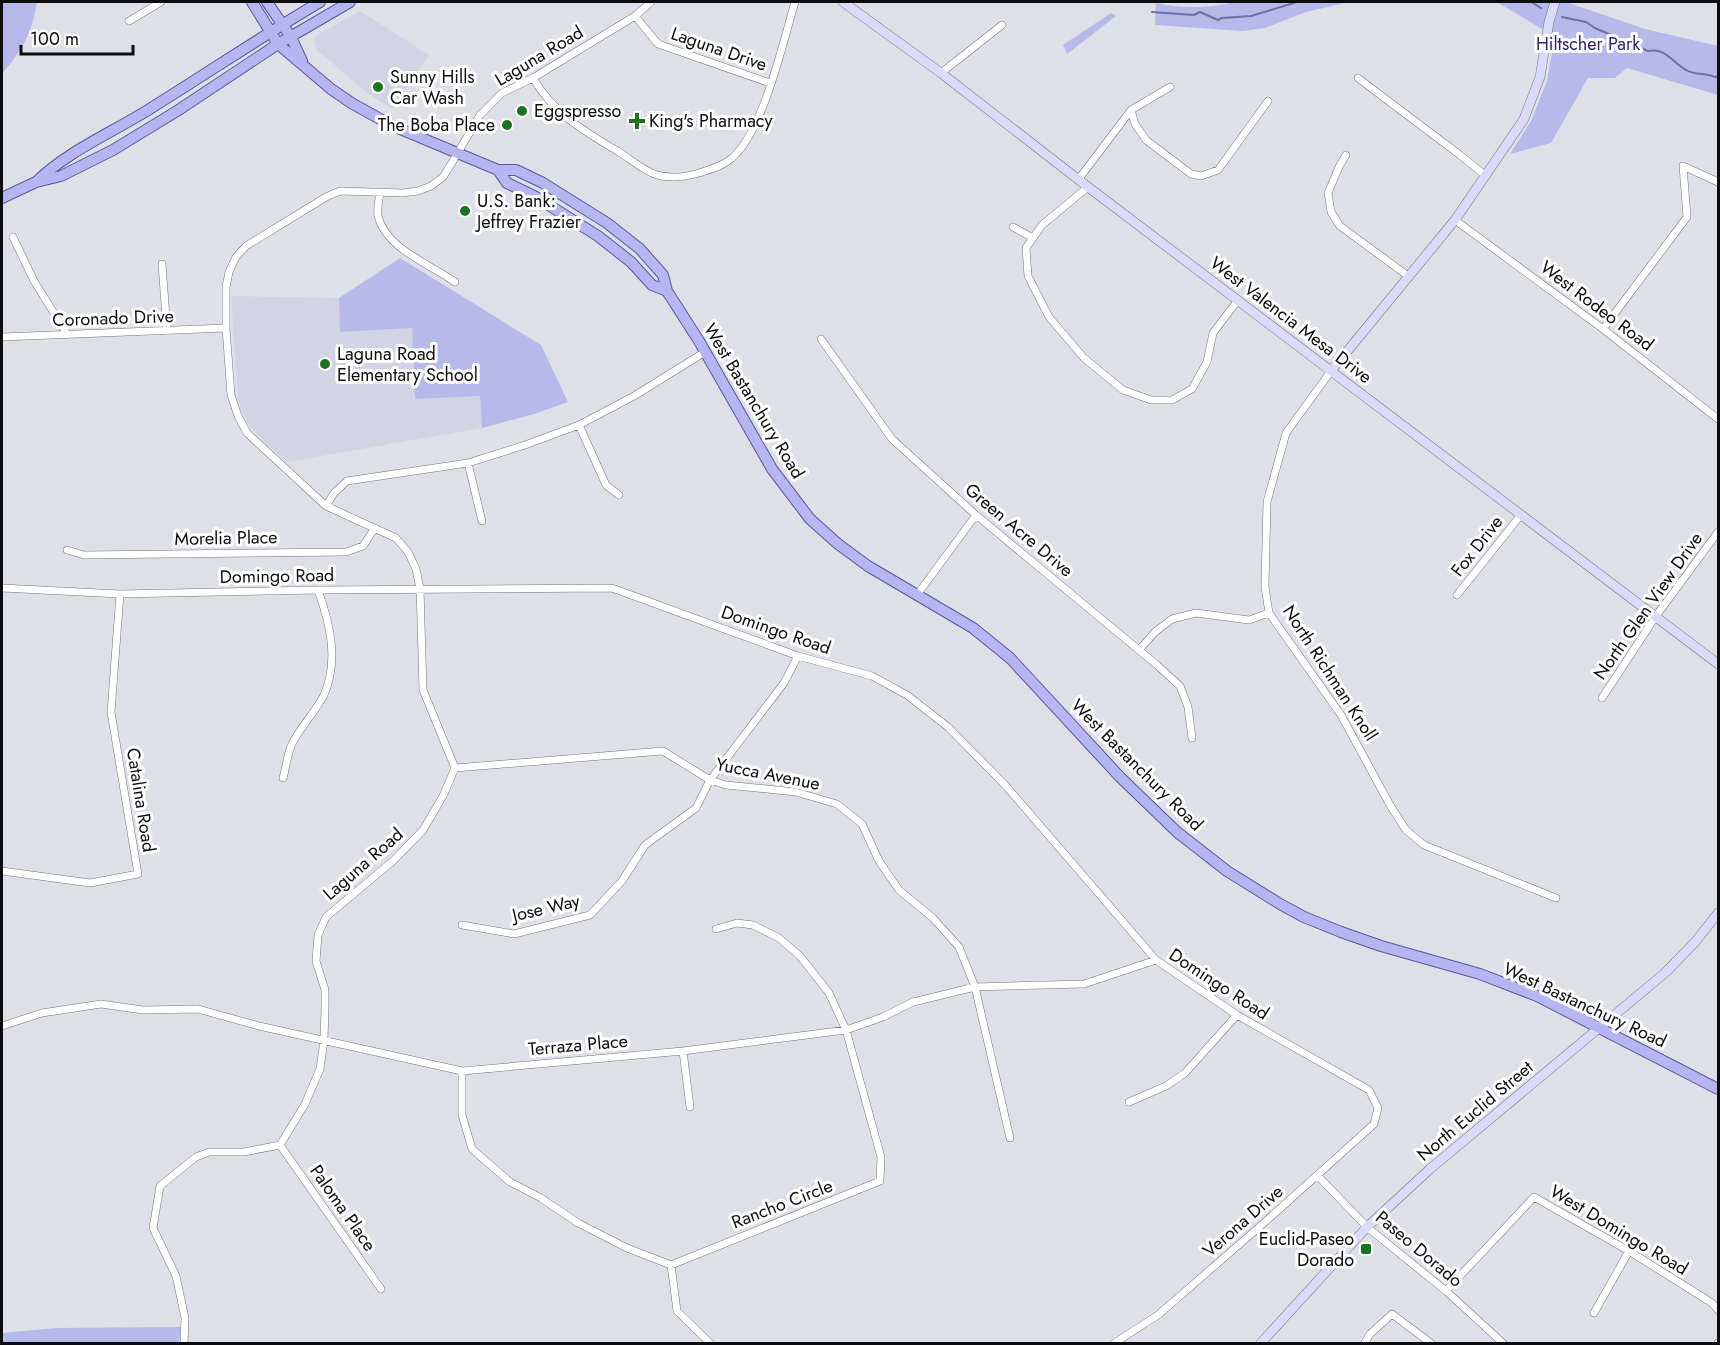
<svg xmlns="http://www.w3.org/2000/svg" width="1720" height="1345" font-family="Jost,sans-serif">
  <rect width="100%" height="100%" fill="#dedfe7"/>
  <path fill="#d2d4e3" d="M 360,11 L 429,55 L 392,109 L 366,92 L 316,49 L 314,41 L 317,35 Z
    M 231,296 L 339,298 L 340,332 L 412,328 L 415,399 L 480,396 L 482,428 L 287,462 L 266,444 L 247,423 L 238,400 Z"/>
  <path fill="#b6baea" d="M 2,2 L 37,2 C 32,34 22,50 2,74 Z
    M 1236,2 L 1349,2 L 1306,12 L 1265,28 L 1242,31 L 1155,25 L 1156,3 C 1182,9 1210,8 1236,2 Z
    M 1497,2 L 1566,2 L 1645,29 L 1718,46 L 1718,95 L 1627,68 L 1615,78 L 1588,78 L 1551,143 L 1510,154 L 1531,121 L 1547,81 L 1555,37 Z
    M 1111,13 L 1116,16 L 1067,54 L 1063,45 Z
    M 400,258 L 541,345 L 568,402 L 534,414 L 482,428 L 480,396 L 415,399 L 412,328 L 340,332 L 339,298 Z
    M 181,1327 L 179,1343 L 2,1344 L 2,1333 L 56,1328 Z"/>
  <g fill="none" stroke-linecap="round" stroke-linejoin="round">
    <path stroke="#6f729e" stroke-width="2" d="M 1531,2 L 1541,8
      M 1152,12 L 1194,15 L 1200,12 L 1218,20 L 1222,18 L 1251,16 L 1297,2
      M 1562,17 L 1586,22 L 1595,28 L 1648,51 C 1665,47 1673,63 1686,70 C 1694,75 1706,73 1715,77 L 1718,76"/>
    <defs>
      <path id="street" d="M 635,16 L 658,44 L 770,83
        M 129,21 L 161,2
        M 941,73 L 1002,25
        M 533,78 C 553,113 585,132 619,152 C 630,159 642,169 654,174 C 668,179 685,177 699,173 C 711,169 723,166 732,158 C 763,132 783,42 795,2
        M 1358,78 L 1460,155 L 1486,176
        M 1131,110 L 1135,124 L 1146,140 L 1191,174 L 1201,176 L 1218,170 L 1268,101
        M 1346,155 L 1339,167 L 1328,193 L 1331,212 L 1340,226 L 1408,276
        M 1078,180 L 1131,110 L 1170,87
        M 1088,187 L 1042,225 L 1026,248 L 1028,276 L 1049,317 L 1084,358 L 1123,390 L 1151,400 L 1172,400 L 1192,389 L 1207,362 L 1213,333 L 1238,300
        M 380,192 C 379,199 377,209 378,216 C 386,249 430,264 455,282
        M 1455,220 L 1603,329 L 1718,419
        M 1013,227 L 1033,238
        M 13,237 L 34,281 L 67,334
        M 162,264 L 167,331
        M 1603,329 L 1687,217 L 1683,166 L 1718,182
        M 2,337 L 226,328
        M 821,339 L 892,439 L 976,515 L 1157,665 L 1180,686 L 1188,707 L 1192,738
        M 1331,371 L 1286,433 L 1267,502 L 1265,587 L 1269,613 L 1341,715 L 1390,805 L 1406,830 L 1424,845 L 1556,898
        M 579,425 L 606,485 L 619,495
        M 468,463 L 482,521
        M 326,506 L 334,493 L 347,481 L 468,463 L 525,445 L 579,425 L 634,396 L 705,352
        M 67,550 L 84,555 L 346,552 L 363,546 L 375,528
        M 2,588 L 120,594 L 318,590 L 612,588 L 798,656 L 872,676 L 907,695 L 948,727 L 1006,786 L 1156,960 L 1237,1015 L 1369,1090 L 1378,1108 L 1374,1124 L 1265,1222 L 1158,1315 L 1113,1344
        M 917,595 L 976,515
        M 1457,595 L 1520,516
        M 1139,650 L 1155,632 L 1172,619 L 1196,613 L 1249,620 L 1269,613
        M 1602,698 L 1656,616 L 1718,532
        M 455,768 L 663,751 L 710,780 L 726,785 L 796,792 L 837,804 L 862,824 L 879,861 L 899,890 L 933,918 L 959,947 L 975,987 L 1010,1138
        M 283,778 C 286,768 287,756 291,746 C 299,728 315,713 324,695 C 339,661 330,623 318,590
        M 2,871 L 90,883 L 138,874 L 111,712 L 120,594
        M 462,925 L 514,934 L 590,915 L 622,881 L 645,845 L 696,808 L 710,780 L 784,683 L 798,656
        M 2,1026 L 42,1013 L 101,1004 L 143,1010 L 198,1009 L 259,1026 L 462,1071 L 683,1051 L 846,1030 L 883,1017 L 913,1002 L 975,987 L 1084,984 L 1156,960
        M 683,1051 L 690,1107
        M 462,1071 L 462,1115 L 472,1149 L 510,1182 L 541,1198 L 578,1223 L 627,1248 L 671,1265 L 880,1181 L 881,1157 L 846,1030 L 829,993 L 800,956 L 779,938 L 753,925 L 737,923 L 716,929
        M 1129,1102 L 1166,1086 L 1185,1073 L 1237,1015
        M 280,1145 L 381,1289
        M 1317,1175 L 1367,1227 L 1446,1291 L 1504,1344
        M 671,1265 L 677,1311 L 711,1344
        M 1446,1291 L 1534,1197 L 1629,1251 L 1712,1303 L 1718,1310
        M 1594,1313 L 1629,1251
        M 184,1344 L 185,1318 L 176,1276 L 153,1228 L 160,1186 L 196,1157 L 209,1152 L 244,1152 L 280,1145 L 305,1104 L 320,1069 L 324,1040 L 325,1008 L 325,990 L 316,961 L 318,935 L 326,917 L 394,860 L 423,830 L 443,796 L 455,768 L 423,690 L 420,589 L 416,569 L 408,552 L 396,538 L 326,506 L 247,433 L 238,416 L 231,395 L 226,328 L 226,287 L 229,272 L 236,257 L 246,246 L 326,197 L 340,191 L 403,193 L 418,191 L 431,186 L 443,177 L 450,166 L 480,115 L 502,93 L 533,78 L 635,16 L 651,2
        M 1364,1344 L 1370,1334 L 1392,1314 L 1432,1344
        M 1718,1344 L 1718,1343"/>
      <path id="secondary" d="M 843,2 L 941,73 L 1088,187 L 1718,664
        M 1331,371 L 1455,220 L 1524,119 L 1540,77 L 1549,22 L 1555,2
        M 1260,1344 L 1367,1227 L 1430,1169 L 1666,972 L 1696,941 L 1718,913"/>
      <path id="primary" d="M 252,2 L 278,44 L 331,89 L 353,104 L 393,126 L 498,170 L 516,170 L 543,183 L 607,223 L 640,249 L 663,275 L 667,291 L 699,341 L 772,469 L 810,519 L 838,544 L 868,566 L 973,628 L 1010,658 L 1120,777 L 1177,832 L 1227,871 L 1280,904 L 1304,917 L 1341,932 L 1381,946 L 1480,974 L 1537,996 L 1718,1089
        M 267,2 L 291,37 L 302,61
        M 498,170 L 507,183 L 536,197 L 598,236 L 631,262 L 652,285 L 667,291
        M 36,182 C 68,151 111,133 148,110 C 206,74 262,36 320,2
        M 2,198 L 36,182 L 61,176 L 113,150 L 177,111 L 278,44 L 350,2"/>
    </defs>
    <use href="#street" stroke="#75767d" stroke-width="8"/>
    <use href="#secondary" stroke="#75767d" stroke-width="10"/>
    <use href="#primary" stroke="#59599d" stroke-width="12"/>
    <use href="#street" stroke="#fff" stroke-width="7"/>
    <use href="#secondary" stroke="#dadaf9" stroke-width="9"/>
    <use href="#primary" stroke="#b5b5f2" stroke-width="10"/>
  </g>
  <g fill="#1c731f" stroke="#fff" stroke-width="2">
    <circle cx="378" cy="87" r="6"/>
    <circle cx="522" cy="111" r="6"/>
    <path d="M634 112h6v6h6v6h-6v6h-6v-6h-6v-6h6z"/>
    <circle cx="507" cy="125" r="6"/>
    <circle cx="465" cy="211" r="6"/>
    <circle cx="325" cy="364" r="6"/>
    <rect x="1360" y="1243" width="12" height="12" rx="3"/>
  </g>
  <g text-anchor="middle" stroke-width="6" stroke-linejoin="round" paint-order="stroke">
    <g font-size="18" fill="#2c256d" stroke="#fff">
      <text x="1588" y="50">Hiltscher Park</text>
    </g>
    <g font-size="18" fill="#0c0c0e" stroke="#fff">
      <text transform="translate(719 49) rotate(19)" y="6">Laguna Drive</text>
      <text transform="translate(539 56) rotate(-31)" y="6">Laguna Road</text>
      <text transform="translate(1597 306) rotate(37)" y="6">West Rodeo Road</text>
      <text transform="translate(113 318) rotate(-2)" y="6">Coronado Drive</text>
      <text transform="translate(1291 320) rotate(37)" y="6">West Valencia Mesa Drive</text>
      <text transform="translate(754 401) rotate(59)" y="6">West Bastanchury Road</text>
      <text transform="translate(1019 530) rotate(40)" y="6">Green Acre Drive</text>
      <text transform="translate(226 538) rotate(-1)" y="6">Morelia Place</text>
      <text transform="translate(1477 546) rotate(-52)" y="6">Fox Drive</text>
      <text transform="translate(277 576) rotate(-1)" y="6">Domingo Road</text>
      <text transform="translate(1648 606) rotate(-55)" y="6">North Glen View Drive</text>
      <text transform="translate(776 630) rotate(19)" y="6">Domingo Road</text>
      <text transform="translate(1330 673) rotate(57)" y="6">North Richman Knoll</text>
      <text transform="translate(1137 765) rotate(45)" y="6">West Bastanchury Road</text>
      <text transform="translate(768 774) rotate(11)" y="6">Yucca Avenue</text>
      <text transform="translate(141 800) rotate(81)" y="6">Catalina Road</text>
      <text transform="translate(363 864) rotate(-41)" y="6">Laguna Road</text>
      <text transform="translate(546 908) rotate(-13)" y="6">Jose Way</text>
      <text transform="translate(1219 984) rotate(33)" y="6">Domingo Road</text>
      <text transform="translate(1585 1005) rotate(25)" y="6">West Bastanchury Road</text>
      <text transform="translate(578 1045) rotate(-5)" y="6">Terraza Place</text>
      <text transform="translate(1475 1111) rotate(-40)" y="6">North Euclid Street</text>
      <text transform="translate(782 1204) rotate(-21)" y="6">Rancho Circle</text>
      <text transform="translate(343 1208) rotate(55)" y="6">Paloma Place</text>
      <text transform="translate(1243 1221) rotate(-41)" y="6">Verona Drive</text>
      <text transform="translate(1619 1230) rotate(31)" y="6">West Domingo Road</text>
      <text transform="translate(1419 1249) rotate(40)" y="6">Paseo Dorado</text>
    </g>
    <g font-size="18" fill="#0c0c0e" stroke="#fff" text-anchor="start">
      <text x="390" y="83">Sunny Hills<tspan x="390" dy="21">Car Wash</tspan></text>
      <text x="534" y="117">Eggspresso</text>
      <text x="649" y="127">King's Pharmacy</text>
      <text x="495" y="131" text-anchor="end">The Boba Place</text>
      <text x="477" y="207">U.S. Bank:<tspan x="477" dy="21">Jeffrey Frazier</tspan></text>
      <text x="337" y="360">Laguna Road<tspan x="337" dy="21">Elementary School</tspan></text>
      <text x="1354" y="1245" text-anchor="end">Euclid-Paseo<tspan x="1354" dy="21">Dorado</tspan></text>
    </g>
  </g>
  <rect width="1720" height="1345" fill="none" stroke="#0c0c0e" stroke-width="6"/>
  <path d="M21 45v9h112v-9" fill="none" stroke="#0c0c0e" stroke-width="3"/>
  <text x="30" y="45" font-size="18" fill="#0c0c0e" stroke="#ffffff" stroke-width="4.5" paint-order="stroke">100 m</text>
</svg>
